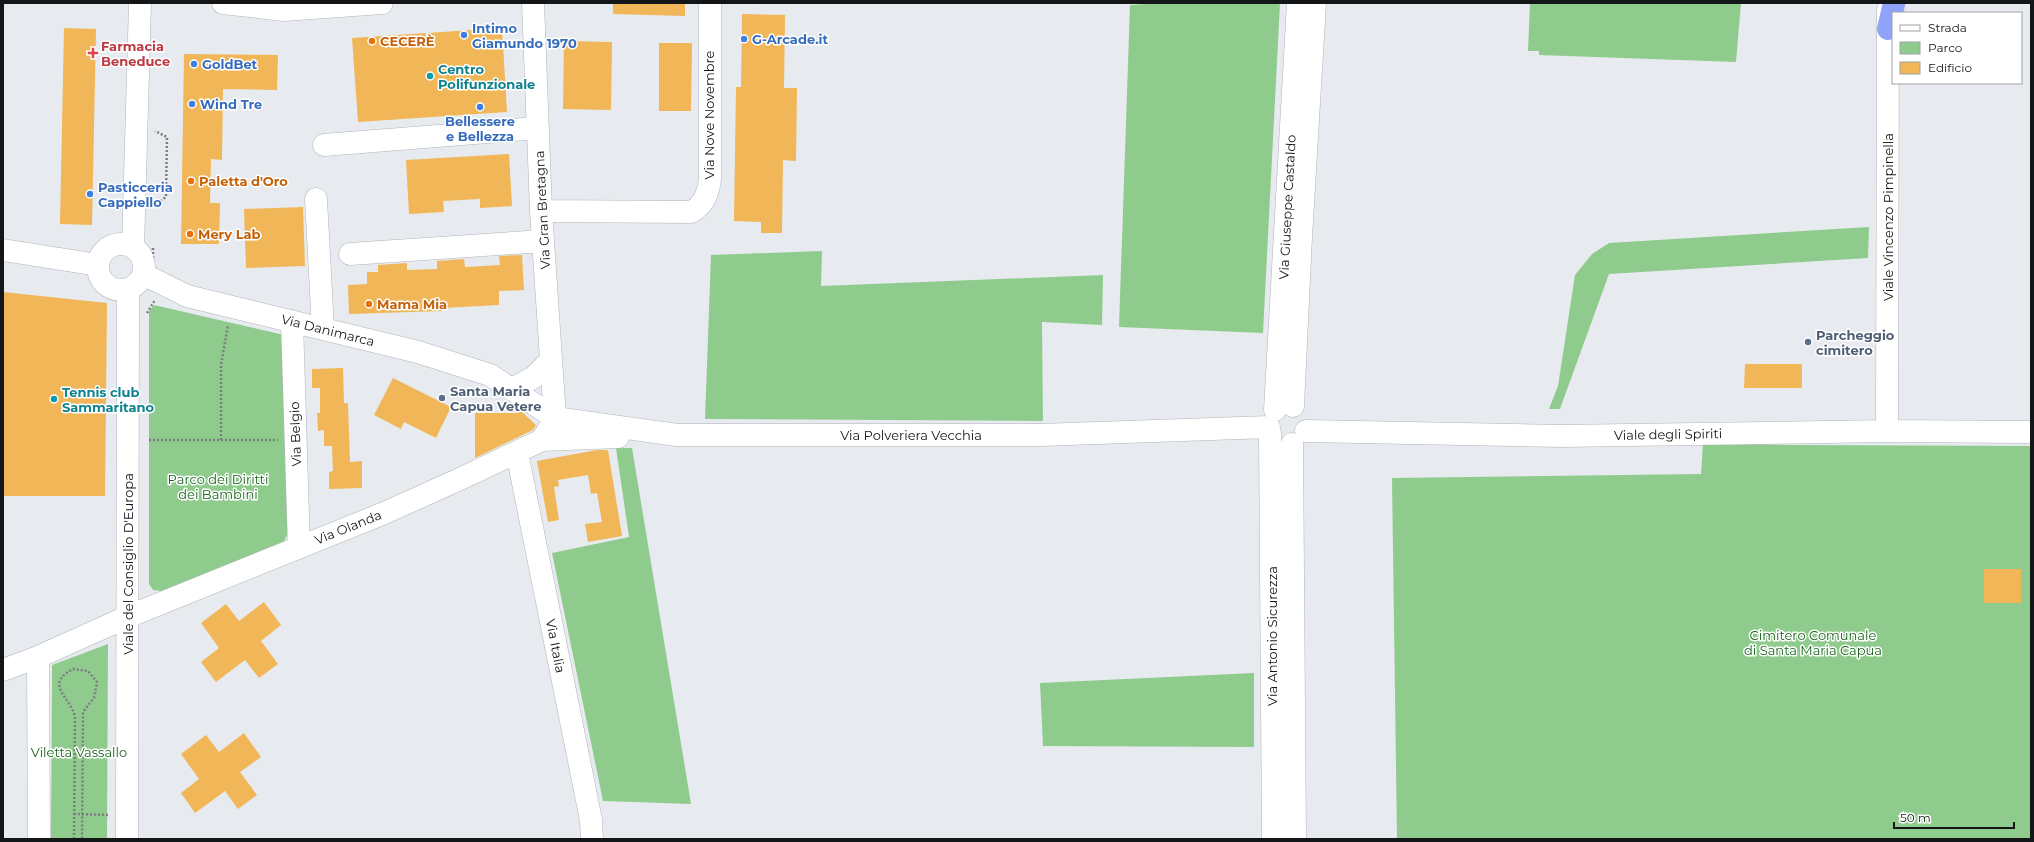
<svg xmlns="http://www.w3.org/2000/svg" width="2034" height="842" font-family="Montserrat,sans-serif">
  <rect width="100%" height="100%" fill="#e7ebef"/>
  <path fill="#90cb8e" d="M 1164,3 L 1280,3 L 1263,333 L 1119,327 L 1130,5 Z
    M 1530,3 L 1741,3 L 1736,62 L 1539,55 L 1539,51 L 1528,51 Z
    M 1869,227 L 1868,258 L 1609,274 L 1560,409 L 1549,409 L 1558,386 L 1575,275 L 1592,254 L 1609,243 Z
    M 822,251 L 821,286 L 1103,275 L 1102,325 L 1042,322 L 1043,421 L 705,419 L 711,255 Z
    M 154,305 L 284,335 L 288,532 L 284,542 L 162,591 L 153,590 L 149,584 L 149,311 Z
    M 1703,443 L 1794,445 L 2031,446 L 2031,839 L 1397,839 L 1392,478 L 1701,474 Z
    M 616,448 L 632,448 L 691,804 L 603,801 L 552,553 L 629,537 Z
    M 108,644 L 107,839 L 51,839 L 52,665 Z
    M 1254,673 L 1254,747 L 1043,746 L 1040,683 Z"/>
  <path fill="#f0b658" d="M 613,3 L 685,3 L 685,16 L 613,14 Z
    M 742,14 L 785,15 L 784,88 L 797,88 L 796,161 L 783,160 L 782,233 L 761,233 L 761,222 L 734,221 L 736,87 L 741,87 Z
    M 64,28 L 96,29 L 92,225 L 60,224 Z
    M 502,28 L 507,112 L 358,122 L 352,38 Z
    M 564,41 L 612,42 L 611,110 L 563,109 Z
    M 659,43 L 692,43 L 691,111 L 659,111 Z
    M 184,54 L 278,55 L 277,90 L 223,89 L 222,160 L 211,159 L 210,203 L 220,203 L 219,244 L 181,244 Z
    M 509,154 L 512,206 L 480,208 L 480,199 L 443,201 L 444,212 L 409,214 L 406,160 Z
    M 303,207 L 305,266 L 246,268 L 244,209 Z
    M 522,255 L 524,290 L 499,291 L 499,305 L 442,308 L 442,311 L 349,314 L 348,285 L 367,284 L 367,272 L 378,272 L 378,265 L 407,263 L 407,270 L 437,269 L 437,261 L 464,259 L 465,267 L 500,265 L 499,256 Z
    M 3,292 L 107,303 L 105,496 L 3,496 Z
    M 1745,364 L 1802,364 L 1802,388 L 1744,388 Z
    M 343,368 L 344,403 L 348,403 L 350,462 L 362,461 L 362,488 L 329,489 L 329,472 L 333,471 L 332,446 L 324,446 L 324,430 L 318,431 L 317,413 L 320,413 L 320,388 L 312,388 L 312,369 Z
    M 393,378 L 451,407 L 436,438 L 404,422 L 401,429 L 374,415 Z
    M 521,411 L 536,425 L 533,430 L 475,458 L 475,413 L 517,413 Z
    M 597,450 L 608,450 L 622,536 L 588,542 L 585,524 L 602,522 L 597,493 L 591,494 L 588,475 L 558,480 L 559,486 L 554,487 L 559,520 L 548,522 L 537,461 Z
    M 1984,569 L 2021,569 L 2021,603 L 1984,603 Z
    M 264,602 L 281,625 L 261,641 L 278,664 L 259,678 L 245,660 L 216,682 L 201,662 L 219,648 L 201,623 L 226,604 L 239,621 Z
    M 244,733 L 261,757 L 240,772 L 257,795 L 238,809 L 225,791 L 195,813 L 181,793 L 199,779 L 181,754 L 206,735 L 219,752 Z"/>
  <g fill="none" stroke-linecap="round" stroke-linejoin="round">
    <defs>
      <path id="minor" d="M 223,3 L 284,10 L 382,3
        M 533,3 L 541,211 L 555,418
        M 324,145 L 538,128
        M 316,199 L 323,329
        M 541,211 L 691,212 C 704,205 708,194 710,179 L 710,3
        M98 267a23 23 0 1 1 46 0a23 23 0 1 1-46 0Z
        M 133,247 L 140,3
        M 3,250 L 98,265
        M 350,254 L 543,241
        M 143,274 L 187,296 L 418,352 L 490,375 L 555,418 L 677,435 L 1040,435 L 1269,427
        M 292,321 L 299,548
        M 512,389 L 534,377 L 551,360
        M 1293,406 L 1301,237 L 1315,3
        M 1275,410 L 1298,3
        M 1306,431 L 1561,436 L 1887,431 L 2031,432
        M 1887,431 L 1888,10
        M 1270,433 L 1273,839
        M 542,440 L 618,437
        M 1292,444 L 1295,839
        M 517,453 L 591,820 L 592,839
        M 38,657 L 39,839
        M 3,670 L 38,657 L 127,617 L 382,514 L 460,479 L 542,440 L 555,418
        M 127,839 L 128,290"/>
      <path id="highway" d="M 1888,29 L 1894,3"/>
    </defs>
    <use href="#minor" stroke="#b0b4b8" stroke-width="23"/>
    <use href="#highway" stroke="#c7c7c7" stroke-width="23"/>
    <path stroke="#7b7d80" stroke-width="2.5" stroke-dasharray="2 2" stroke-linecap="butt" d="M 154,206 L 166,197 L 167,137 L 155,131
      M 153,258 L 153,247
      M 147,313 L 155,300
      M 149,440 L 278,440
      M 221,440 L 221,365 L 228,325
      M 74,814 L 109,815
      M 74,839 L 75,717 C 71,697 43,685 73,669 L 88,671 L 97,682 L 94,698 L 83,712 L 82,839"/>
    <use href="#minor" stroke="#fff" stroke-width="22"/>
    <use href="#highway" stroke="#90a3fb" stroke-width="22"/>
  </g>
  <g fill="#3f7fe0" stroke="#fff" stroke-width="1.5">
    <circle cx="464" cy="35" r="4"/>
    <circle cx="744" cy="39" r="4"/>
    <circle cx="194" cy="64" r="4"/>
    <circle cx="192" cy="104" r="4"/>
    <circle cx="480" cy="107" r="4"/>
    <circle cx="90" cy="194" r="4"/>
  </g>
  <g fill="#e8710a" stroke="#fff" stroke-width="1.5">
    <circle cx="372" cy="41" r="4"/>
    <circle cx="191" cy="181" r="4"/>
    <circle cx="190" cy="234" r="4"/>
    <circle cx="369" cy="304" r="4"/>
  </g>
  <path fill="#e0444e" stroke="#fff" stroke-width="1.5" d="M91 47h4v4h4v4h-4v4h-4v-4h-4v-4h4z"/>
  <g fill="#0f9aa8" stroke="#fff" stroke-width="1.5">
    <circle cx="430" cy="76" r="4"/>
    <circle cx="54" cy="399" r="4"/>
  </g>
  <g fill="#5c6f8a" stroke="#fff" stroke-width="1.5">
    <circle cx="1808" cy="342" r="4"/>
    <circle cx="442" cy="398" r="4"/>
  </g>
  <g text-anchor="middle" stroke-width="3" stroke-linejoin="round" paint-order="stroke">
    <g font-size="13" font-weight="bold" fill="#366cbe" stroke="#fff" text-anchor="start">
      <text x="472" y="33">Intimo<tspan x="472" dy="15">Giamundo 1970</tspan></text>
      <text x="752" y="44">G-Arcade.it</text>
      <text x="202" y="69">GoldBet</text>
      <text x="200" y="109">Wind Tre</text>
      <text x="480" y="126" text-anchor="middle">Bellessere<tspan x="480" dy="15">e Bellezza</tspan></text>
      <text x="98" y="192">Pasticceria<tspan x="98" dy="15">Cappiello</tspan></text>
    </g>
    <g font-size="13" font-weight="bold" fill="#c56008" stroke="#fff" text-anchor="start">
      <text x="380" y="46">CECERÈ</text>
      <text x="199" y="186">Paletta d'Oro</text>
      <text x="198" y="239">Mery Lab</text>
      <text x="377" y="309">Mama Mia</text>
    </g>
    <g font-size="13" font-weight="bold" fill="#be3a42" stroke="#fff" text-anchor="start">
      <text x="101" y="51">Farmacia<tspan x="101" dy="15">Beneduce</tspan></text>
    </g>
    <g font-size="13" font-weight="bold" fill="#0d838f" stroke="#fff" text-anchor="start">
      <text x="438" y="74">Centro<tspan x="438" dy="15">Polifunzionale</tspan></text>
      <text x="62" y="397">Tennis club<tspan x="62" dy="15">Sammaritano</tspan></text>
    </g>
    <g font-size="13" fill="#141516" stroke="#fff">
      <text transform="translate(709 115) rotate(-90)" y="5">Via Nove Novembre</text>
      <text transform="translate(1287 207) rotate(-87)" y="5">Via Giuseppe Castaldo</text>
      <text transform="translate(542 210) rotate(-93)" y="5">Via Gran Bretagna</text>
      <text transform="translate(1888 217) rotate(-90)" y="5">Viale Vincenzo Pimpinella</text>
      <text transform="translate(328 330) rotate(14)" y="5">Via Danimarca</text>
      <text transform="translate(295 434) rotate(-92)" y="5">Via Belgio</text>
      <text transform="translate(1668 434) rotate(-1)" y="5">Viale degli Spiriti</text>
      <text x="911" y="440">Via Polveriera Vecchia</text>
      <text transform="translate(348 527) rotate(-22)" y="5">Via Olanda</text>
      <text transform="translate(128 564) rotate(-90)" y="5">Viale del Consiglio D'Europa</text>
      <text transform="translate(1272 636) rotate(-90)" y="5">Via Antonio Sicurezza</text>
      <text transform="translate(556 646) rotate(79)" y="5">Via Italia</text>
    </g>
    <g font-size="13" font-weight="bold" fill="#4e5e75" stroke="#fff" text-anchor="start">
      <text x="1816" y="340">Parcheggio<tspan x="1816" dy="15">cimitero</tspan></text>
      <text x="450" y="396">Santa Maria<tspan x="450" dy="15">Capua Vetere</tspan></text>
    </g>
    <g font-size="13" fill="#1a641c" stroke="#fff">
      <text x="218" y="484">Parco dei Diritti<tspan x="218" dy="15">dei Bambini</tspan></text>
      <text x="1813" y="640">Cimitero Comunale<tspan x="1813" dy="15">di Santa Maria Capua</tspan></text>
      <text x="79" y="757">Viletta Vassallo</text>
    </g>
  </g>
  <rect width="2034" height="842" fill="none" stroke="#141516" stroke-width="8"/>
  <rect x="1892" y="12" width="130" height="72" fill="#ffffff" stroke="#a1a1a2"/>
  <rect x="1900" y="25" width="20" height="6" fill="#ffffff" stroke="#a1a1a2"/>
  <text x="1928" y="32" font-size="12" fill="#141516">Strada</text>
  <rect x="1900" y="42" width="20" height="12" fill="#90cb8e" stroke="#a1a1a2"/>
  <text x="1928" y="52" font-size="12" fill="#141516">Parco</text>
  <rect x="1900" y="62" width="20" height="12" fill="#f0b658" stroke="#a1a1a2"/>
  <text x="1928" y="72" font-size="12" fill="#141516">Edificio</text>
  <path d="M1894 822v6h120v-6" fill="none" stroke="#141516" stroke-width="2"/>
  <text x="1900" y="822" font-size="12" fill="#141516" stroke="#ffffff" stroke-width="3" paint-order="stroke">50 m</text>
</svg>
